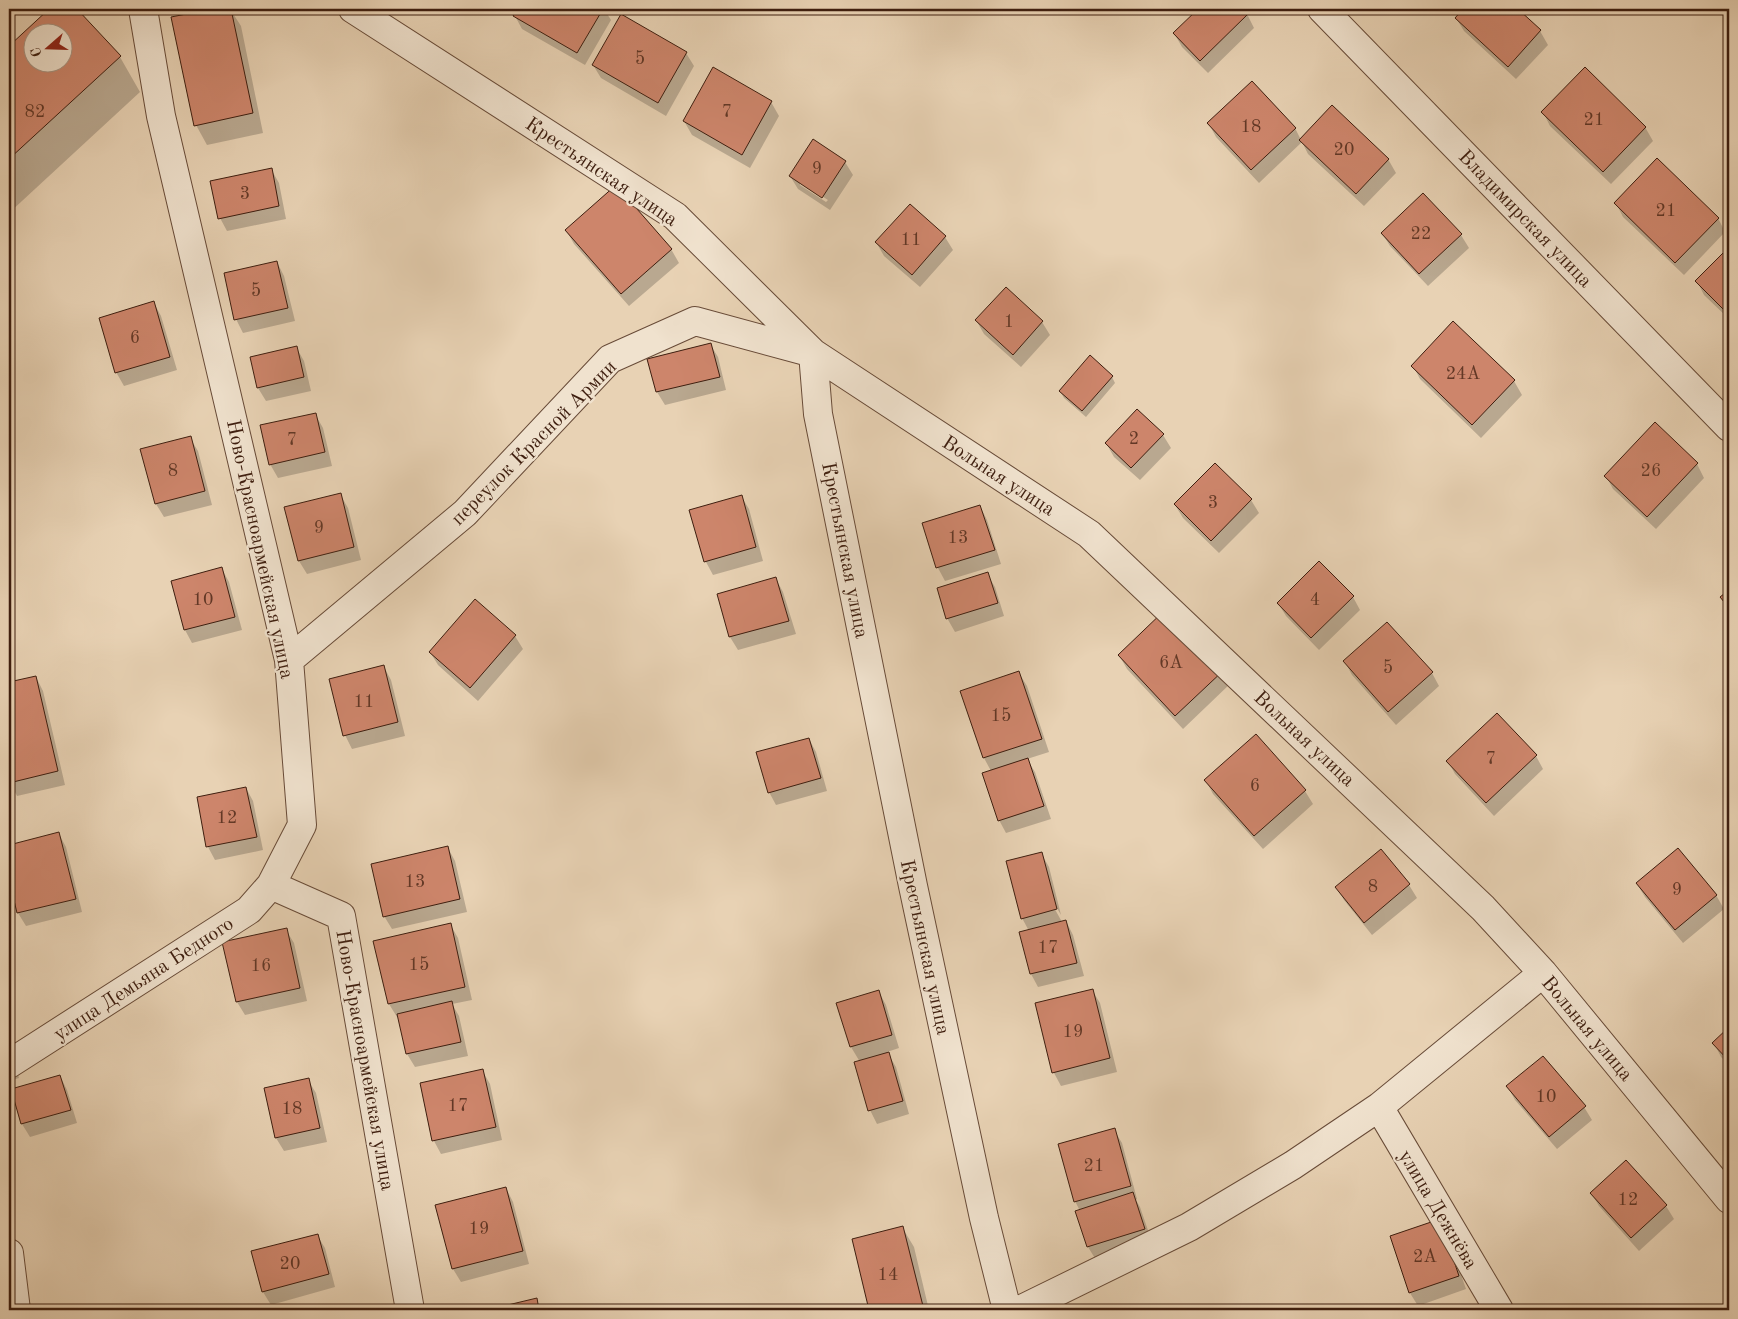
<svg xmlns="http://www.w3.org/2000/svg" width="1738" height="1319" font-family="'Old Standard TT',serif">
  <rect width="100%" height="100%" fill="#e8d2b4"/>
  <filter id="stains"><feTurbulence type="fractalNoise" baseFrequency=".004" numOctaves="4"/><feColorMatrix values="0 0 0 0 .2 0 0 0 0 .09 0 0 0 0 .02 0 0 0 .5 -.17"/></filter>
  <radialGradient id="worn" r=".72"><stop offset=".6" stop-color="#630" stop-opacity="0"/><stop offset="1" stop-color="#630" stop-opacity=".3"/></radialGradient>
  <path fill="#0003" fill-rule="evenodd" d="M 51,9 L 75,9 L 120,57 L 140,92 L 9,213 L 9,47 ZM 32,32 L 62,32 L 62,62 L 32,62 Z
    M 218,9 L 230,9 L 241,26 L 263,133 L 207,145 L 196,125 L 173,18 Z
    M 519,9 L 604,9 L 611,20 L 585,65 L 522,29 L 515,16 Z
    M 1200,9 L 1241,9 L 1247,14 L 1254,28 L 1208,73 L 1182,47 L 1174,33 Z
    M 1465,9 L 1516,9 L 1540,31 L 1548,45 L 1516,79 L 1464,31 L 1456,18 Z
    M 686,53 L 694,66 L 666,116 L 601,78 L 593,65 Z
    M 771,102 L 779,116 L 750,168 L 692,135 L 684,121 Z
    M 1543,112 L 1645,127 L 1653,141 L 1611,184 L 1550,126 Z
    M 1209,124 L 1295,128 L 1301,140 L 1388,159 L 1396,173 L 1364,206 L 1308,154 L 1302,142 L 1259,183 L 1216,137 Z
    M 845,162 L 853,175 L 830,210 L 798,189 L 790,176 ZM 800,182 L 828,200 L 826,202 L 800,185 Z
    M 271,169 L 279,183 L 286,219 L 227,231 L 220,218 Z
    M 1423,194 L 1461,235 L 1469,248 L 1428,286 L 1390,246 L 1382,233 Z
    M 1616,203 L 1718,218 L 1725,232 L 1684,275 L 1623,217 Z
    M 910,205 L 945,237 L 953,250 L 920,287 L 884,256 L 876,242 Z
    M 566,230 L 671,249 L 679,263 L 629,306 L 574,244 Z
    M 1728,250 L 1729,250 L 1729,319 L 1704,295 L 1697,281 Z
    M 277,262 L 284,276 L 295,321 L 243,333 L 236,319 Z
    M 1006,288 L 1042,322 L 1050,335 L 1021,367 L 984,334 L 976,320 Z
    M 154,303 L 161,316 L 177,370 L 124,386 L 116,372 Z
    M 1453,323 L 1514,381 L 1522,395 L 1481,438 L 1420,379 L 1413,366 Z
    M 710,344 L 718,357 L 726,390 L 665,405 L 657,392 L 649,360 Z
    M 296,347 L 304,361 L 311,391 L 266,401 L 258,388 Z
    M 1112,377 L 1115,383 L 1086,417 L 1064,398 L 1060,391 Z
    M 315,414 L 323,428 L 332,466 L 278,478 L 270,464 Z
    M 1163,435 L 1171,448 L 1140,480 L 1114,457 L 1106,443 Z
    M 190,438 L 198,451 L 212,505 L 164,517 L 156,504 Z
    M 1697,464 L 1704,478 L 1656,529 L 1613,489 L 1606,476 Z
    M 340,494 L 348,508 L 361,560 L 307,574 L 299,561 Z
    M 741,496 L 749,509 L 763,561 L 713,575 L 706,562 L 691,511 Z
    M 1251,500 L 1259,513 L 1219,553 L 1183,518 L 1175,505 Z
    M 980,506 L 987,520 L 1001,564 L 945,581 L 938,568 L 924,524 Z
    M 222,569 L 229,582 L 242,630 L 192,643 L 185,630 L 172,582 Z
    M 987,574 L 995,587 L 1004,616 L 955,632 L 947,618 Z
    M 776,579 L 783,592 L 796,634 L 738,650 L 730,637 L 719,594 Z
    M 1353,597 L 1360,610 L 1319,650 L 1286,616 L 1278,603 Z
    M 475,601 L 515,636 L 523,649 L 478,701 L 438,665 L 430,652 Z
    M 1167,610 L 1231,683 L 1183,729 L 1127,669 L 1119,655 Z
    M 1345,662 L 1432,673 L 1439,686 L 1396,725 L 1352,675 Z
    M 384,667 L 391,680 L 405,736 L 352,749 L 345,735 Z
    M 1019,673 L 1027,686 L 1049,752 L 1027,759 L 1035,772 L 1051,819 L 1006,833 L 999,820 L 991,771 L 984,758 Z
    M 36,677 L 43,691 L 65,785 L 17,796 L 9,780 L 9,683 Z
    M 809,739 L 816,752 L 827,791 L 776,805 L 769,792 Z
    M 1536,756 L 1543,769 L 1494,816 L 1455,774 L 1448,761 Z
    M 1206,781 L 1305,791 L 1313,804 L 1263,849 L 1213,794 Z
    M 246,788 L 253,801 L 263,850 L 215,860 L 208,847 Z
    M 59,834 L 66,847 L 82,912 L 26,926 L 18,913 L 9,874 L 9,846 Z
    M 448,848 L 455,861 L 467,912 L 392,929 L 384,916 Z
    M 1381,850 L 1409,885 L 1417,898 L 1372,935 L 1344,900 L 1336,887 Z
    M 1041,853 L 1049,867 L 1061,915 L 1054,903 L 1052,904 L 1062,922 L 1066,921 L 1073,935 L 1084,976 L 1038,987 L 1031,974 L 1021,933 L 1029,931 L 1022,918 Z
    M 1637,884 L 1716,895 L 1724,909 L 1683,943 L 1645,897 Z
    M 450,924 L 458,938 L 472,1000 L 452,1004 L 459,1016 L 468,1056 L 415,1067 L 407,1054 L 399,1017 L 397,1017 L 389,1004 L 375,941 Z
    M 286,930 L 294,943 L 307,1001 L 245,1015 L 237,1002 L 224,943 Z
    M 1092,990 L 1100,1003 L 1117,1072 L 1061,1086 L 1054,1073 Z
    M 879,992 L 886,1005 L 899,1048 L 887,1052 L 896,1067 L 909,1114 L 877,1124 L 870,1110 L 860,1062 L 851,1047 L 838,1004 Z
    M 1729,1029 L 1729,1065 L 1721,1057 L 1714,1043 Z
    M 9,1042 L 19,1078 L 9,1081 Z
    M 482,1070 L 490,1084 L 502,1140 L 441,1154 L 434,1141 Z
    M 60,1076 L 67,1090 L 77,1123 L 30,1137 L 22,1124 L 13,1090 Z
    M 308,1080 L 316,1093 L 327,1142 L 284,1151 L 276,1138 L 265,1089 Z
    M 1508,1087 L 1584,1107 L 1592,1120 L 1557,1149 L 1515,1100 Z
    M 1114,1130 L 1122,1143 L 1137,1199 L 1136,1200 L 1140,1207 L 1152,1242 L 1096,1260 L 1088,1247 L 1077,1212 L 1080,1211 L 1075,1201 Z
    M 1626,1162 L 1666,1206 L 1674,1219 L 1639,1251 L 1599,1206 L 1591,1193 Z
    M 506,1188 L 513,1202 L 529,1264 L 461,1282 L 453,1269 Z
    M 902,1227 L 914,1247 L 929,1310 L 871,1310 L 853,1239 Z
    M 1447,1234 L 1466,1289 L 1418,1306 L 1410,1293 L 1392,1237 Z
    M 317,1235 L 325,1248 L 335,1287 L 271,1305 L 263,1292 Z
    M 536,1300 L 542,1310 L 492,1310 Z"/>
  <path fill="#cd856b" stroke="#3e1e0f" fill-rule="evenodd" d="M 49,9 L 77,9 L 121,56 L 9,159 L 9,46 ZM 32,32 L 62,32 L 62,62 L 32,62 Z
    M 212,9 L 231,9 L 253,113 L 194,126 L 171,17 Z
    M 517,9 L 603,9 L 577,53 L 513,16 Z
    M 1198,9 L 1243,9 L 1248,14 L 1200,61 L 1173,33 Z
    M 1463,9 L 1518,9 L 1541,30 L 1508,67 L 1455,18 Z
    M 621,14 L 687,52 L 658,103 L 592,65 Z
    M 713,67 L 772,101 L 742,155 L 683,121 Z
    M 1585,67 L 1646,127 L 1603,172 L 1541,112 Z
    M 1252,81 L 1296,128 L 1251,170 L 1207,123 Z
    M 1332,105 L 1389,159 L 1356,194 L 1299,140 Z
    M 813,139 L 846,161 L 822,198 L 789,176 Z
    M 1657,158 L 1719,218 L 1675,263 L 1614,203 Z
    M 272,168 L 279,206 L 218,219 L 210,181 Z
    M 616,185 L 672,249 L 621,294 L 565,230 Z
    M 1423,193 L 1462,234 L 1419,274 L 1381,233 Z
    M 910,204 L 946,236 L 912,275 L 875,242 Z
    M 1728,248 L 1729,249 L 1729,315 L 1695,281 Z
    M 277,261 L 288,308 L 234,320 L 224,273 Z
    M 1006,287 L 1043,321 L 1013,355 L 975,320 Z
    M 154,301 L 170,357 L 115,373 L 99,318 Z
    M 1453,321 L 1515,380 L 1472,425 L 1411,366 Z
    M 711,343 L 720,377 L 656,392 L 647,359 Z
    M 297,346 L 304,377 L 257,388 L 250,357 Z
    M 1090,355 L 1113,376 L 1082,411 L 1059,391 Z
    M 1137,409 L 1164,434 L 1131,468 L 1105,443 Z
    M 316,413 L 325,452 L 269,465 L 260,425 Z
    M 1655,422 L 1698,463 L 1647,517 L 1604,476 Z
    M 191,436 L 205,491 L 155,504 L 140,449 Z
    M 1215,463 L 1252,499 L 1211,541 L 1174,504 Z
    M 341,493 L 354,547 L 298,561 L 284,507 Z
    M 742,495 L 756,547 L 704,562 L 689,510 Z
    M 980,505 L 995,550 L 936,568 L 922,523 Z
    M 1319,561 L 1354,596 L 1311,638 L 1277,603 Z
    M 222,567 L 235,617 L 184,630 L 171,581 Z
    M 988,572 L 998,603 L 946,619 L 937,588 Z
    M 776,577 L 789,621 L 729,637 L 717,594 Z
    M 1729,590 L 1729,608 L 1720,597 Z
    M 475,599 L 516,635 L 470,688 L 429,652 Z
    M 1167,608 L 1225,669 L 1175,716 L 1118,655 Z
    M 1387,622 L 1433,672 L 1388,712 L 1343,661 Z
    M 384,665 L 398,722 L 343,736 L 329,679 Z
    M 1019,671 L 1042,739 L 983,758 L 960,691 Z
    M 36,676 L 58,771 L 9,783 L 9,682 Z
    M 1497,713 L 1537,755 L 1486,803 L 1446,761 Z
    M 1256,734 L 1306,790 L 1254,836 L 1204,780 Z
    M 809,738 L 821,778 L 768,793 L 756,752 Z
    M 1028,758 L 1044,806 L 998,821 L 982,773 Z
    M 246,787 L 257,837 L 206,847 L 197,797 Z
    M 59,832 L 76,899 L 17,913 L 9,879 L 9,845 Z
    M 448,846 L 460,899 L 383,917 L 371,864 Z
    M 1678,848 L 1717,895 L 1675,930 L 1636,883 Z
    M 1381,849 L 1410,884 L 1364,923 L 1335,887 Z
    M 1042,852 L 1057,909 L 1021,919 L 1006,861 Z
    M 1066,920 L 1077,963 L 1030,974 L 1019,932 Z
    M 451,923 L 465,987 L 388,1004 L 373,941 Z
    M 287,928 L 300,988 L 236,1002 L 222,942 Z
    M 1093,989 L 1110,1058 L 1052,1073 L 1035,1003 Z
    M 879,990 L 892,1035 L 850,1047 L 836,1003 Z
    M 452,1001 L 461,1042 L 406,1054 L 397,1014 Z
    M 1729,1027 L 1729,1061 L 1712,1043 Z
    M 889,1052 L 903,1101 L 868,1111 L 854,1062 Z
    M 1543,1056 L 1586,1106 L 1549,1137 L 1506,1086 Z
    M 483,1069 L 496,1127 L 432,1141 L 420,1083 Z
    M 60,1075 L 71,1110 L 21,1124 L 11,1089 Z
    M 309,1078 L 320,1128 L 275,1138 L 264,1088 Z
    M 1115,1128 L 1131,1186 L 1074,1202 L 1058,1144 Z
    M 1626,1160 L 1667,1205 L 1631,1238 L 1590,1193 Z
    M 506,1187 L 523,1251 L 452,1269 L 435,1205 Z
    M 1133,1192 L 1145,1229 L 1087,1247 L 1075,1211 Z
    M 1440,1219 L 1459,1276 L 1409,1293 L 1390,1236 Z
    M 903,1226 L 924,1310 L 869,1310 L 852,1239 Z
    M 318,1234 L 329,1274 L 262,1292 L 251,1251 Z
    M 537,1298 L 539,1310 L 487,1310 Z
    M 1729,1301 L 1729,1310 L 1717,1310 Z"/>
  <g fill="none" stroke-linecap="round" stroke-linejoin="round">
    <defs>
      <path id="street" d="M 143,9 L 161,116 L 289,660 L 302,825 L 271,885 L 341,916 L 410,1310
        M 353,9 L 675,216 L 813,353 L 818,414 L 913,886 L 984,1218 L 1007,1310
        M 1322,9 L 1729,427
        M 289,660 L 465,513 L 610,359 L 695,321 L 813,353 L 1089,534 L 1483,908 L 1543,973 L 1729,1199
        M 9,1064 L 249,910 L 271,885
        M 1379,1107 L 1499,1310
        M 9,1253 L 16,1310
        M 1020,1310 L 1189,1227 L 1293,1165 L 1379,1107 L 1543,973"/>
    </defs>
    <use href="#street" stroke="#684b38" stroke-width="30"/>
    <use href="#street" stroke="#f0e2ce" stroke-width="28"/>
  </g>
  <g text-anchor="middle" stroke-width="4.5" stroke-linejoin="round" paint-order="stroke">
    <g font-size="18" fill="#623826">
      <text x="640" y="64">5</text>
      <text x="35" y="117">82</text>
      <text x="727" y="117">7</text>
      <text x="1594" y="125">21</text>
      <text x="1251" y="132">18</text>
      <text x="1344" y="155">20</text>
      <text x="817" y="174">9</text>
      <text x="245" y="199">3</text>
      <text x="1666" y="216">21</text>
      <text x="1421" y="239">22</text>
      <text x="911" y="245">11</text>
      <text x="256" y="296">5</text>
      <text x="1009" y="327">1</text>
      <text x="135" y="343">6</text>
      <text x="1463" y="379">24А</text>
      <text x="1134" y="444">2</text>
      <text x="292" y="445">7</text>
      <text x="173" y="476">8</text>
      <text x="1651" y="476">26</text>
      <text x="1213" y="508">3</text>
      <text x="319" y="533">9</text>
      <text x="958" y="543">13</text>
      <text x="203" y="605">10</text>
      <text x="1315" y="605">4</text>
      <text x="1171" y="668">6А</text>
      <text x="1388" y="673">5</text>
      <text x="364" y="707">11</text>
      <text x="1001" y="721">15</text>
      <text x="1491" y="764">7</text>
      <text x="1255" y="791">6</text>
      <text x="227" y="823">12</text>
      <text x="415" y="887">13</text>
      <text x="1373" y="892">8</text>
      <text x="1677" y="895">9</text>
      <text x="1048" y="953">17</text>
      <text x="419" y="970">15</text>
      <text x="261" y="971">16</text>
      <text x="1073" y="1037">19</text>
      <text x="1546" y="1102">10</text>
      <text x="458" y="1111">17</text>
      <text x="292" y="1114">18</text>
      <text x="1094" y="1171">21</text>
      <text x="1628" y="1205">12</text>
      <text x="479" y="1234">19</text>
      <text x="1425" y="1262">2А</text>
      <text x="290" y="1269">20</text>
      <text x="888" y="1280">14</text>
    </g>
    <g font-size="20" fill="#3e1e0f" stroke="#f0e2ce">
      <text transform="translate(602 171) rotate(34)" y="7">Крестьянская улица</text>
      <text transform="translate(1526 218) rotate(46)" y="7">Владимирская улица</text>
      <text transform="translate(533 442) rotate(-45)" y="7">переулок Красной Армии</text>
      <text transform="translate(999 475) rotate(33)" y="7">Вольная улица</text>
      <text transform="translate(261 549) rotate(78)" y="7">Ново-Красноармейская улица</text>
      <text transform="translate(846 550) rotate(79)" y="7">Крестьянская улица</text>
      <text transform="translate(1305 738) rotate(43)" y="7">Вольная улица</text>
      <text transform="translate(926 947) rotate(78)" y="7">Крестьянская улица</text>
      <text transform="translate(143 978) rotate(-33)" y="7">улица Демьяна Бедного</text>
      <text transform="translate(1588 1028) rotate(50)" y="7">Вольная улица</text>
      <text transform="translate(366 1060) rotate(80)" y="7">Ново-Красноармейская улица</text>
      <text transform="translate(1439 1209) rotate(59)" y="7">улица Дежнёва</text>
    </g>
  </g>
  <rect width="1738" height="1319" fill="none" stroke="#e8d2b4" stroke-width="30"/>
  <rect x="10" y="10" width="1718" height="1299" fill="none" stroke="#3e1e0f" stroke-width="2.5"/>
  <rect x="15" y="15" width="1708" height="1289" fill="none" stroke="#3e1e0f"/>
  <g transform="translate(48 48) rotate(250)"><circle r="24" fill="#f0e2ce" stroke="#a99482"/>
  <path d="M0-4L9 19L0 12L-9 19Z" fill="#8f2418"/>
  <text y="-8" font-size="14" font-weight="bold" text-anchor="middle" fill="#3e1e0f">С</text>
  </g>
  <rect width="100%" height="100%" filter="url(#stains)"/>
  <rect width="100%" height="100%" fill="url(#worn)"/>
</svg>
